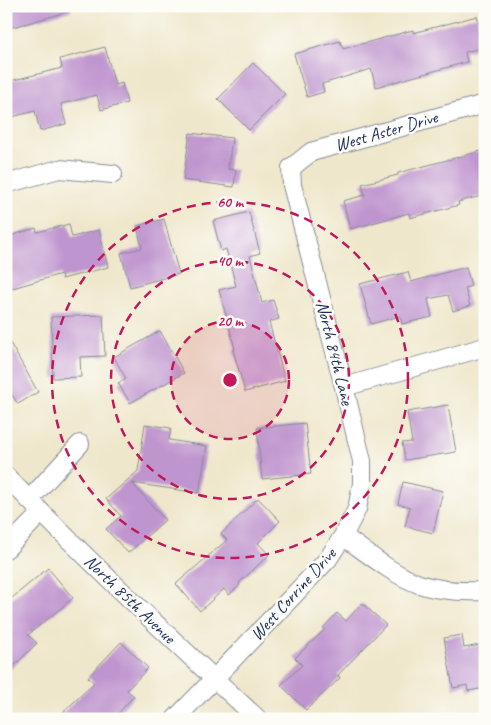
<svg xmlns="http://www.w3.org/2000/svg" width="491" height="725" font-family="Caveat,sans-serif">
  <rect width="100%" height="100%" fill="#fdfcf7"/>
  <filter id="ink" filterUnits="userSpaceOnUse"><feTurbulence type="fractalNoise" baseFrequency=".02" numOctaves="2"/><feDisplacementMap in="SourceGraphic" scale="10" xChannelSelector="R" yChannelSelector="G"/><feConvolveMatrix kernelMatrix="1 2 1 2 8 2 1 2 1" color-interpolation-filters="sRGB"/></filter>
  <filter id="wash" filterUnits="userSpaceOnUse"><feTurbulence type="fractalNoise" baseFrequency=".0096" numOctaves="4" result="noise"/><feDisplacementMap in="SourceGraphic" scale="20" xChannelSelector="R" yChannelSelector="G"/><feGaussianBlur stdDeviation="1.12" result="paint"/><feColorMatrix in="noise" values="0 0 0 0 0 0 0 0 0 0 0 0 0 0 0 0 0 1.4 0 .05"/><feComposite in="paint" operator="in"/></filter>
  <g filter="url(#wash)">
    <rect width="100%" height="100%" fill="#efe7cb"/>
    <g id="blocks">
      <path fill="#bf95cf" d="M 6,6 L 71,6 L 71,11 L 6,29 Z
        M 477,16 L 485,47 L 465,52 L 467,62 L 376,87 L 371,69 L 322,84 L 324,92 L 307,97 L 294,54 L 340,41 L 343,49 L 413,30 L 413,33 Z
        M 105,47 L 115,85 L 122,83 L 127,103 L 101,110 L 97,95 L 61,104 L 66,124 L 40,131 L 35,111 L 12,117 L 6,94 L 6,82 L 62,68 L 60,59 Z
        M 253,63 L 285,94 L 249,130 L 218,99 Z
        M 190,133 L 232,138 L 228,169 L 236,170 L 234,187 L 183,180 Z
        M 485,150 L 485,195 L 458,202 L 459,205 L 410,218 L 409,213 L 350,229 L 343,201 L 365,195 L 362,184 L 398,175 L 398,173 Z
        M 249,212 L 260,253 L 250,256 L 262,303 L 273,300 L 279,319 L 269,322 L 285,381 L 245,392 L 233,350 L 235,349 L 219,290 L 236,286 L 226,249 L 221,251 L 213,221 Z
        M 164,219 L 179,274 L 130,287 L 121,253 L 142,248 L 137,226 Z
        M 69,224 L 72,237 L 99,230 L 108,267 L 62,279 L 61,274 L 6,290 L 6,237 L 36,228 L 37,232 Z
        M 466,267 L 471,286 L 465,288 L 470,306 L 453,311 L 448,295 L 428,299 L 432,317 L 402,324 L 400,316 L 371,324 L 360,284 L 408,272 L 411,282 Z
        M 103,315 L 105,356 L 80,357 L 81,377 L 53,378 L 51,317 Z
        M 160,331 L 184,373 L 130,403 L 118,383 L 126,379 L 114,357 Z
        M 6,336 L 38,392 L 18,404 L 12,395 L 6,399 Z
        M 448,405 L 456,452 L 405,460 L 402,443 L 412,442 L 407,412 Z
        M 305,423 L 311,474 L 262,479 L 257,428 Z
        M 145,424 L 171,428 L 169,440 L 207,446 L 199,493 L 132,483 L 165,520 L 128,553 L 106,529 L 121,516 L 106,499 L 138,471 Z
        M 403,482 L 443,491 L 433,533 L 405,526 L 410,507 L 398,504 Z
        M 258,498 L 280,521 L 258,543 L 269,555 L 239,583 L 240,585 L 229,595 L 224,589 L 200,611 L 176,584 L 227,540 L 221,534 Z
        M 48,568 L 73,598 L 28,635 L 37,643 L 6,674 L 6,603 Z
        M 362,603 L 386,625 L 338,675 L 340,678 L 306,710 L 281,685 L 302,665 L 295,658 L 325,629 L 323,628 L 337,613 L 346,621 Z
        M 462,635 L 464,648 L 485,644 L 485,688 L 468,691 L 467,685 L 453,688 L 444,638 Z
        M 121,642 L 148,668 L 127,690 L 134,696 L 113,719 L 56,719 L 94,683 L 88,677 Z"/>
    </g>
  </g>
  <g filter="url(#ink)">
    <use href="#blocks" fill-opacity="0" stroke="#858b94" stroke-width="1"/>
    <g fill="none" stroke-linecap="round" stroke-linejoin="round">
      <defs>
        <path id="minor" d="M 6,184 L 59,169 L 113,174
          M 344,387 L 485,347
          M 6,476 C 87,560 172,640 258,719
          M 29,500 L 80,444
          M 343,536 C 366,552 393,575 419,584 C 440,591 463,592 485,591
          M 6,549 L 41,513
          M 175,719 L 214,679 L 328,559 L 343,536 L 357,509 L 362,484 L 362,461 L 344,387 L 292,185 L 291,168 L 311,152 L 485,104"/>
      </defs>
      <use href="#minor" stroke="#858b94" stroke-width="20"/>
      <use href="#minor" stroke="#fff" stroke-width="18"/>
    </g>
  </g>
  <circle cx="230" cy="380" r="59" fill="#c2185b" fill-opacity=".12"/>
  <g fill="none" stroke="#c2185b" stroke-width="2.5" stroke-dasharray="9 6">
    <circle cx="230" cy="380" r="59"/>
    <circle cx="230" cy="380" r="119"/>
    <circle cx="230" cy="380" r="178"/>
  </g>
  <g text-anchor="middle" stroke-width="5" stroke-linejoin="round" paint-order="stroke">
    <g font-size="18" fill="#1b2f5e" stroke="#fdfcf7">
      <text transform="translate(386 131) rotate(-16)" y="6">West Aster Drive</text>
      <text transform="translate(335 353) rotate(76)" y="6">North 84th Lane</text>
      <text transform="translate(293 594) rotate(-48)" y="6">West Corrine Drive</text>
      <text transform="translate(130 599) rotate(44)" y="6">North 85th Avenue</text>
    </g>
  </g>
  <circle cx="230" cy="380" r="8" fill="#c2185b" stroke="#fdfcf7" stroke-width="2.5"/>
  <g font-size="15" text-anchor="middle" font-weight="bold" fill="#c2185b" stroke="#fdfcf7" stroke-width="5" stroke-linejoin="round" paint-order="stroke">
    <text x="230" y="207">60 m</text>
    <text x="230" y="266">40 m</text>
    <text x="230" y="326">20 m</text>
  </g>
  <rect width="491" height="725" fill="none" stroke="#fdfcf7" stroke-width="25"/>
</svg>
